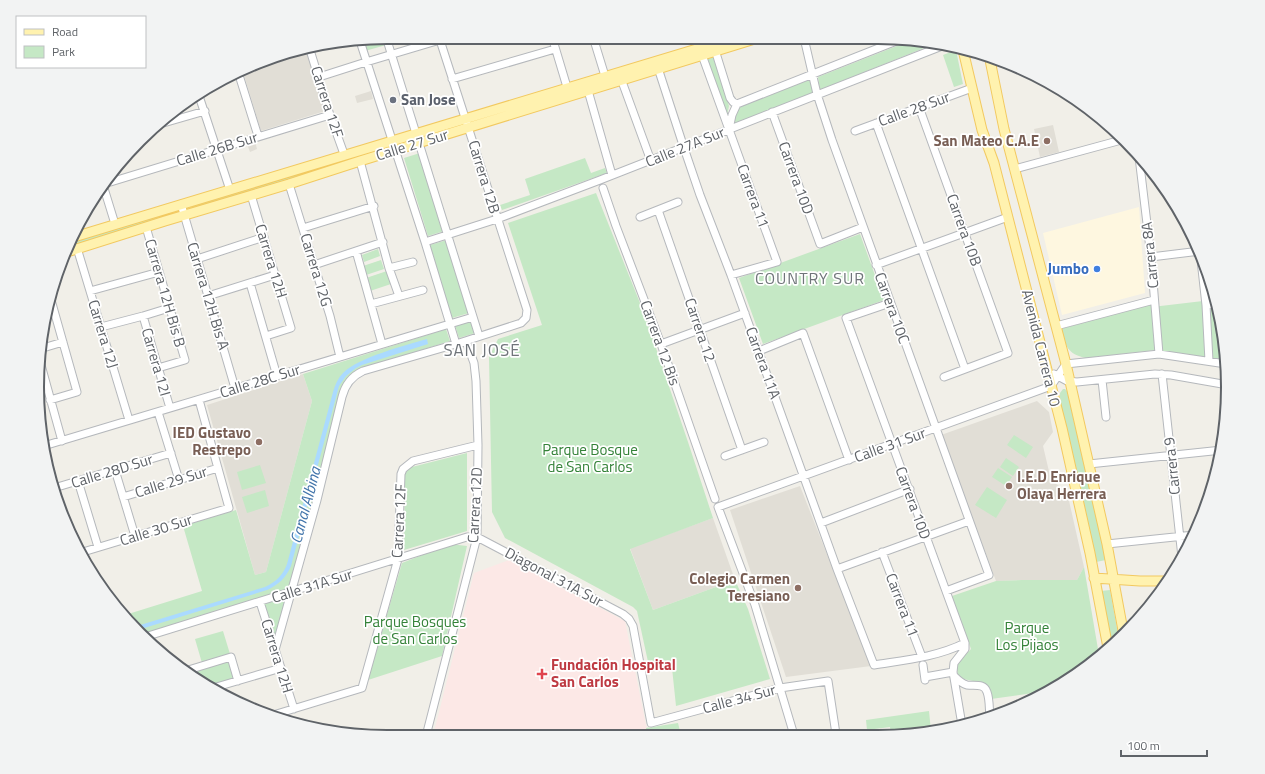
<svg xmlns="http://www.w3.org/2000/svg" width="1265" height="774" font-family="'Titillium Web',sans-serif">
  <rect width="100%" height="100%" fill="#f1efe8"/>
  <path fill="#fef7e0" d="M 1139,207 L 1145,293 L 1062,315 L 1043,233 Z"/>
  <path fill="#e1ded6" d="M 307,50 L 325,111 L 261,131 L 243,72 L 275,56 Z
    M 371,91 L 373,99 L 357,103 L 355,96 Z
    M 1053,125 L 1059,152 L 1040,157 L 1034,129 Z
    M 255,141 L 257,149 L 250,152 L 247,144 Z
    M 303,374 L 312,401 L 266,572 L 255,575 L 207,405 Z
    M 1037,401 L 1049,412 L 1053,432 L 1043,446 L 1051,480 L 1067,492 L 1084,567 L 1077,580 L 1022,580 L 996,581 L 941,435 Z
    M 800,486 L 871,666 L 786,677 L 730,510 Z
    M 713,518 L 735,580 L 653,610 L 630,548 Z"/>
  <path fill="#fce8e6" d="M 509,560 L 625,621 L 648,735 L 433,736 L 474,573 Z"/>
  <path fill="#c5e8c5" d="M 384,38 L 386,45 L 365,51 L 363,41 Z
    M 912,40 L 934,44 L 820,90 L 818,77 Z
    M 956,50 L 963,84 L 954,87 L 943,55 Z
    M 713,57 L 729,106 L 726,121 L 707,59 Z
    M 811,79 L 813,93 L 733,125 L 736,111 L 740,107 Z
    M 373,149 L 367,157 L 193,210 L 191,204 Z
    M 420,153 L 444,231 L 428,236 L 404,158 Z
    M 585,158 L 591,173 L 605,168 L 607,173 L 502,210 L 500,205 L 530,195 L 525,179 Z
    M 596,193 L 644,313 L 688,442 L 713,518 L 630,549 L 653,610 L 735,580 L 748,609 L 770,679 L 676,706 L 672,668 L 650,671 L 637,611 L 633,607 L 505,538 L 492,512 L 489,357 L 498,339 L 542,325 L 508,223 Z
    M 167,211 L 169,216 L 69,247 L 73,240 Z
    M 860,234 L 884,300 L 763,344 L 739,278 Z
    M 447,240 L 469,313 L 452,318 L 430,245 Z
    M 378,249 L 380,256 L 364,262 L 362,255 Z
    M 381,260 L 384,269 L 366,275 L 363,266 Z
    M 387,271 L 391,284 L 370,291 L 366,278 Z
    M 1203,301 L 1217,305 L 1221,319 L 1225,360 L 1156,350 L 1086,358 C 1067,354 1066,346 1061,329 L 1151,303 L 1152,307 Z
    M 471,321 L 475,333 L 459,338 L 455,325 Z
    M 446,329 L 450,341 L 370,366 L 352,375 L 321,470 L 275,641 L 262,600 L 146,634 L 125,615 L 202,591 L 183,526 L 236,510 L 255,575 L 266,572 L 312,401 L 303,374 Z
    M 1063,389 L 1065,389 L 1067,391 L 1106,560 L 1096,562 L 1059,400 L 1060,393 Z
    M 1014,435 L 1033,447 L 1026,458 L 1007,445 Z
    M 467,453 L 467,531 L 404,550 L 405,472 L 408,468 Z
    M 1006,458 L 1019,467 L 1013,476 L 1000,467 Z
    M 260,465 L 266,483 L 242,490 L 237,472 Z
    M 998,468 L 1012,477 L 1006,486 L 992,477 Z
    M 987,487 L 1007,500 L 996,518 L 975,505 Z
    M 265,490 L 269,506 L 247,513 L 242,497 Z
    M 450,544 L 467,546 L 442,656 L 368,680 L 402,563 Z
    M 1084,567 L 1099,655 L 1053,690 L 1048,692 L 1047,691 L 991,699 L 978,682 L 963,679 L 958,675 L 956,665 L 971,649 L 952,596 L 996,581 L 1022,580 L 1077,580 Z
    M 1110,590 L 1119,639 L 1111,645 L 1101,591 Z
    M 223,631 L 230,654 L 202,663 L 195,639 Z
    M 230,661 L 235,679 L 209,686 L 192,678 L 188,674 Z
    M 929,711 L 931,731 L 907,734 L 891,734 L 890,727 L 867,730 L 866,720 Z
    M 678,723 L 681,735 L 648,735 L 646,728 Z"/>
  <path fill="#aadaff" d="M 427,339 L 428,344 L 362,365 L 356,368 L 346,376 L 339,386 L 291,566 C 286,578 278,585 267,590 L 141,629 L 137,626 L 265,587 C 276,582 283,575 287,564 L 333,392 C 335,385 338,378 343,373 C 359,357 404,346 427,339 Z"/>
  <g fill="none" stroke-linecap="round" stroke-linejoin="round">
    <defs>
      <path id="minor" d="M 386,37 L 479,336
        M 552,37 L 567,87
        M 593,37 L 605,76
        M 711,37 L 730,98 L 733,102 L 737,104
        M 804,38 L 817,94 L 832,140 L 989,575 L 946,591
        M 360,41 L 425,242 L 456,344
        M 310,50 L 330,115 L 344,154
        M 702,55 L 777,262 L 731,275
        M 657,65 L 684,148 L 700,195 L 731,275 L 837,569 L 874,665 C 905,660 937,657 965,643
        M 239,75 L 258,136
        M 620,76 L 651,161
        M 319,77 L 366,62 L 450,37
        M 452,79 L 555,49
        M 587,87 L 612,175
        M 199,96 L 230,190
        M 737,104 L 904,38
        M 919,107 L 1008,353 L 944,377
        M 772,112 L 820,244 L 863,227
        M 876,123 L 965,369
        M 160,124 L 205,111
        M 729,129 L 732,115 L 737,104
        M 855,131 L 972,88
        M 1139,157 L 1151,257 L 1159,354
        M 360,161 L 389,268 L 399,296
        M 1015,169 L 1125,139
        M 104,184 L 330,115
        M 289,184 L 330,316 L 340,357
        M 103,185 L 115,224
        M 603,188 L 616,226 L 661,344 L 715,499
        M 251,195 L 291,328 L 266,336
        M 181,204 L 235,388
        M 658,210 L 742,450
        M 640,217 L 678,202
        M 146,227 L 185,360 L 158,368
        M 303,228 L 374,206
        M 425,242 L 497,219 L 600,180 L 942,46
        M 77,248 L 129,420
        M 356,251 L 382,344
        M 1200,251 L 1206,305 L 1209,361
        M 1151,257 L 1200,251
        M 197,259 L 264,237
        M 314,265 L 383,242
        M 876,265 L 1008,217
        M 389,268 L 413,262
        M 250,283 L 277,376
        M 90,291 L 159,272
        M 208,296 L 275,275
        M 890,303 L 846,318 C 885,427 926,534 965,643 L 965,649 L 954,663 L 953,672 L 962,725
        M 371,304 L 423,290
        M 1206,305 L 1217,304
        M 143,316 L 170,408
        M 1056,326 L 1154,300
        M 101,327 L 143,316 L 169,308
        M 661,344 L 745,313
        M 43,348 L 63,342
        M 759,351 L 803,333 L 849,460
        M 41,365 L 62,441
        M 1054,374 L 1067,381 L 1077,382 L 1155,374 L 1171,375 L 1228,385
        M 1162,374 L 1182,557
        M 1102,380 L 1106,417
        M 50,400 L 77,392 L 51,300
        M 158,412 L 179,480
        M 47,445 L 473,317
        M 725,456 L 764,442
        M 1089,464 L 1222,450
        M 115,470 L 135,536
        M 78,481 L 98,547
        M 54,488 L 171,453
        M 123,497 L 218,468
        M 821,523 L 910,489
        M 477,537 L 623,614 L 629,619 L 633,626 L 651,723 L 780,688 L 828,681 L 836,734
        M 1107,544 L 1194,535
        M 83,552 L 229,508 L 199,400
        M 882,552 L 922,657
        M 837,569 L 969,521
        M 260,602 L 294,709
        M 148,636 L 467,537 L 477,537
        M 275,650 L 317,500 L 342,397 C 345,385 352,376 363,371 L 456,344 L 521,323 L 526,318 L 527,310 L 439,37
        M 923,665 L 925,680
        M 185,671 L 231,657 L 238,681
        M 954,676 C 958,680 962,684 967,685 C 975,686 984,683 987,692 C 990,700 989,710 990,718
        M 925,677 L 953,672
        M 213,688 L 281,668
        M 270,716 L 362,688 L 398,559 L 401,474 L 403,469 L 413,461 L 478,445
        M 794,735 L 755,605 L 718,507 L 1051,386 L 1066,364 L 1159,354 L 1226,364
        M 426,736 L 477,537 L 478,445 L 476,381 L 474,363 L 466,341"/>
      <path id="major" d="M 963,50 L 982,130 L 994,163 L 1062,428 L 1090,553 L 1108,648
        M 989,55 L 1004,129 L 1066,364 L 1107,544 L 1124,636
        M 74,237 L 733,38
        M 67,252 L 165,221 L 289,184 L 360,161 L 758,38
        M 1094,578 L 1140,581 L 1169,581"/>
    </defs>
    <use href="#minor" stroke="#b5b8bc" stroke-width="9"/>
    <use href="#major" stroke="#f2c960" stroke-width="11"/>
    <use href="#minor" stroke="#fff" stroke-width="7"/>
    <use href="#major" stroke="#fff2af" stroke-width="9"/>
  </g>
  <circle fill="#6b7280" stroke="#fff" stroke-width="1.5" cx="393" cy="100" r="4"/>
  <g fill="#8d6e63" stroke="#fff" stroke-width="1.5">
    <circle cx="1047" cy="141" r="4"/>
    <circle cx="259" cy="442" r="4"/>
    <circle cx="1009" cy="486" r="4"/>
    <circle cx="798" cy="588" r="4"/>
  </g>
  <circle fill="#3f7fe0" stroke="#fff" stroke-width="1.5" cx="1097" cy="269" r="4"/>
  <path fill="#e0444e" stroke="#fff" stroke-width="1.5" d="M540 668h4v4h4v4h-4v4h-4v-4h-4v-4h4z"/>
  <g text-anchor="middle" stroke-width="3.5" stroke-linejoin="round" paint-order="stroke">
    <g font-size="15" font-weight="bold" fill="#5b616d" stroke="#fff" text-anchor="start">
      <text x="401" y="105">San Jose</text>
    </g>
    <g font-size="15" fill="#5f6368" stroke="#fff">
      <text transform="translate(327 102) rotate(72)" y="5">Carrera 12F</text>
      <text transform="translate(914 109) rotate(-20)" y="5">Calle 28 Sur</text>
      <text transform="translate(412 145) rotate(-17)" y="5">Calle 27 Sur</text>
      <text transform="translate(685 147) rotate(-22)" y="5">Calle 27A Sur</text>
      <text transform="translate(217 149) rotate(-17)" y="5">Calle 26B Sur</text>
      <text transform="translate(484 177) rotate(73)" y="5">Carrera 12B</text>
      <text transform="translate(796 178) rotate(70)" y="5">Carrera 10D</text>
      <text transform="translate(753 196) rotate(70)" y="5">Carrera 11</text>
      <text transform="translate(964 230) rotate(70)" y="5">Carrera 10B</text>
      <text transform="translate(1150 255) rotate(-96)" y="5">Carrera 8A</text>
      <text transform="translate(271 261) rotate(73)" y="5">Carrera 12H</text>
      <text transform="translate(316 270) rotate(73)" y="5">Carrera 12G</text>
      <text transform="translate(165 293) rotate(74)" y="5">Carrera 12H Bis B</text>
      <text transform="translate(208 296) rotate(73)" y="5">Carrera 12H Bis A</text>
      <text transform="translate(892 308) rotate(70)" y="5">Carrera 10C</text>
      <text transform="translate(700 330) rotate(71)" y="5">Carrera 12</text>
      <text transform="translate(103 334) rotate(73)" y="5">Carrera 12J</text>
      <text transform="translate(660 343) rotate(70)" y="5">Carrera 12 Bis</text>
      <text transform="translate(1041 348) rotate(76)" y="5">Avenida Carrera 10</text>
      <text transform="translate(156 362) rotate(74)" y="5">Carrera 12I</text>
      <text transform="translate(763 363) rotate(70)" y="5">Carrera 11A</text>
      <text transform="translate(260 381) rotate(-17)" y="5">Calle 28C Sur</text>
      <text transform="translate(890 445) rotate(-20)" y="5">Calle 31 Sur</text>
      <text transform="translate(1172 466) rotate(-96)" y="5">Carrera 9</text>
      <text transform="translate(112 471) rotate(-17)" y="5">Calle 28D Sur</text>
      <text transform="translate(171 482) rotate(-17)" y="5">Calle 29 Sur</text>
      <text transform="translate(913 503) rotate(70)" y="5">Carrera 10D</text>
      <text transform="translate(475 505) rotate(-87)" y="5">Carrera 12D</text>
      <text transform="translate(399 521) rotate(-87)" y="5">Carrera 12F</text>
      <text transform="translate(156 530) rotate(-17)" y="5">Calle 30 Sur</text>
      <text transform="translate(554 577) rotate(28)" y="5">Diagonal 31A Sur</text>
      <text transform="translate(312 586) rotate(-17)" y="5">Calle 31A Sur</text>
      <text transform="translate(902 605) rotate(69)" y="5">Carrera 11</text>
      <text transform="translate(277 656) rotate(73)" y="5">Carrera 12H</text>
      <text transform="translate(739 699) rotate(-15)" y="5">Calle 34 Sur</text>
    </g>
    <g font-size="15" font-weight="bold" fill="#785e54" stroke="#fff" text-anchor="end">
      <text x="1039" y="146">San Mateo C.A.E</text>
      <text x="251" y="438">IED Gustavo<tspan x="251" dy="17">Restrepo</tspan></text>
      <text x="1017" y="482" text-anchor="start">I.E.D Enrique<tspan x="1017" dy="17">Olaya Herrera</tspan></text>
      <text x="790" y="584">Colegio Carmen<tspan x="790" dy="17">Teresiano</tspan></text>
    </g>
    <g font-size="15" font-weight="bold" fill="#366cbe" stroke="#fff" text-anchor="end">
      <text x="1089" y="274">Jumbo</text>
    </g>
    <g font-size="15" fill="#348238" stroke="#fff">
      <text x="590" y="455">Parque Bosque<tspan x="590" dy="17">de San Carlos</tspan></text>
      <text x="415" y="627">Parque Bosques<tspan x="415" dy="17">de San Carlos</tspan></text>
      <text x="1027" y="633">Parque<tspan x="1027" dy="17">Los Pijaos</tspan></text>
    </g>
    <g font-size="15" font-weight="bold" fill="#be3a42" stroke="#fff" text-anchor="start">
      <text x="551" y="670">Fundación Hospital<tspan x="551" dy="17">San Carlos</tspan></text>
    </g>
    <g font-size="16" letter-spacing="1" fill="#70757a" stroke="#fff">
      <text x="810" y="284">COUNTRY SUR</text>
    </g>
    <g font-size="16" font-style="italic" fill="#4174aa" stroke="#fff">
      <text transform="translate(305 505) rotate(-75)" y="6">Canal Albina</text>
    </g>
    <g font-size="17" letter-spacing="1" fill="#70757a" stroke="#fff">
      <text x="482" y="356">SAN JOSÉ</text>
    </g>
  </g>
  <path d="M0 0H1265V774H0ZM387 44H878A343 343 0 0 1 1221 387V387A343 343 0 0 1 878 730H387A343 343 0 0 1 44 387V387A343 343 0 0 1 387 44Z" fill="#f2f3f3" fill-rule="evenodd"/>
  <path fill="none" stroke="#5f6368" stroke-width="2" d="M387 44H878A343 343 0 0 1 1221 387V387A343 343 0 0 1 878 730H387A343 343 0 0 1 44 387V387A343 343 0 0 1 387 44Z"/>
  <rect x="16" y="16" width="130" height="52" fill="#ffffff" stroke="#bfc1c3"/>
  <rect x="24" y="29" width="20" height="6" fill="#fff2af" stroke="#bfc1c3"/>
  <text x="52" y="36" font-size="12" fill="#5f6368">Road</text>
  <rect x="24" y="46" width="20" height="12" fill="#c5e8c5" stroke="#bfc1c3"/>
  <text x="52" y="56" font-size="12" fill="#5f6368">Park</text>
  <path d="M1121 750v6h86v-6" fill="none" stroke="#5f6368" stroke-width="2"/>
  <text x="1127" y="750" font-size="12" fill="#5f6368" stroke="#ffffff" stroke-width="3" paint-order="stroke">100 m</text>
</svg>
